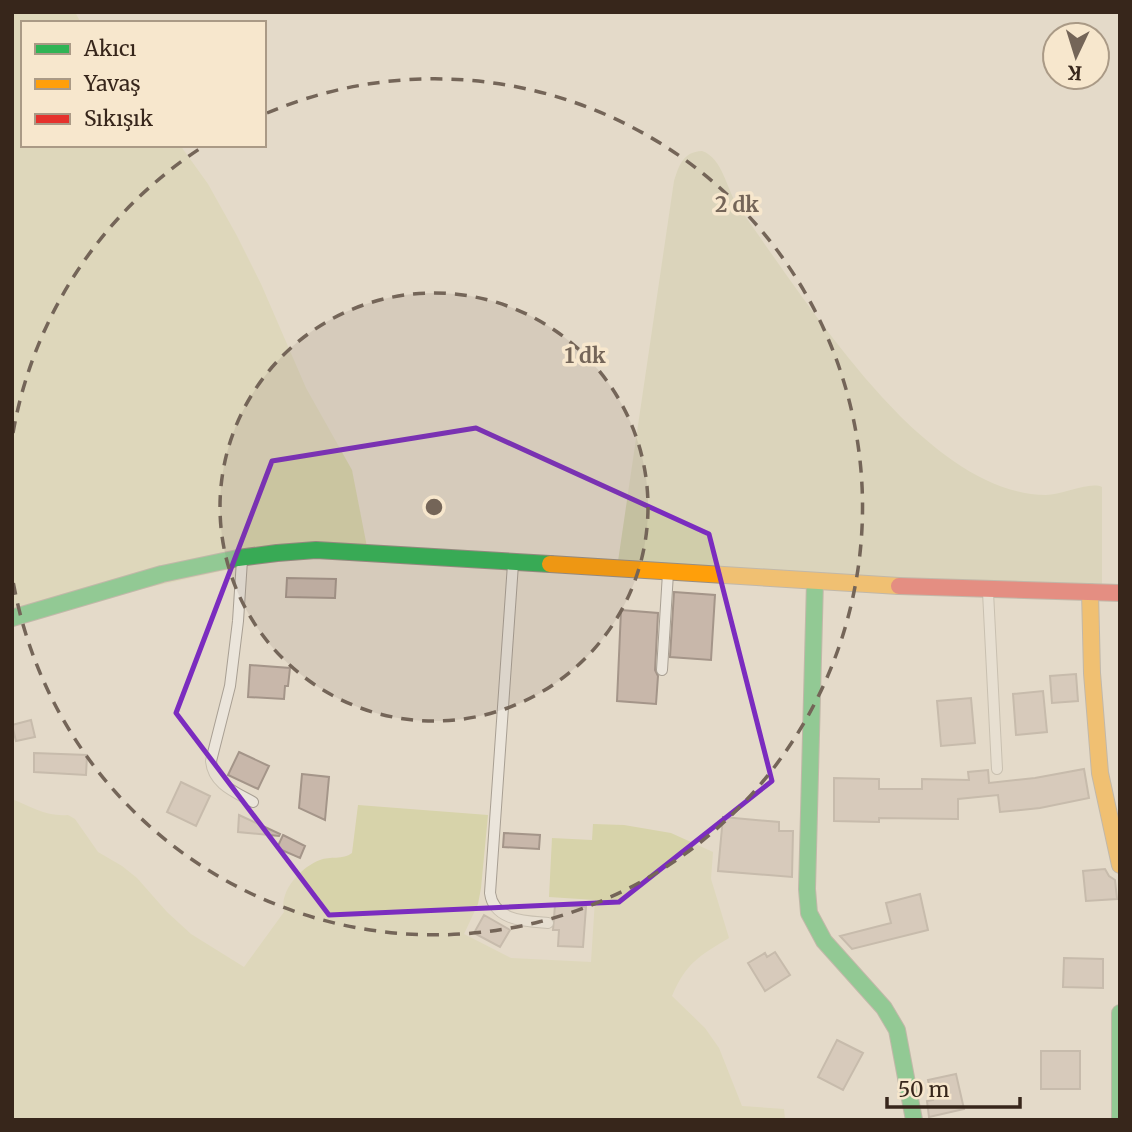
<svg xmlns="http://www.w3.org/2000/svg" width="1132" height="1132" font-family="Merriweather,serif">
  <rect width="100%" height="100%" fill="#e4dac9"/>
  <path fill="#d7d3aa" d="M 12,12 L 75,12 L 81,23 L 23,23 L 23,145 L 180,145 L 208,184 L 237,236 L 261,284 L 306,388 L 352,470 L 368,552 L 316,550 L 12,618 Z
    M 12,799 C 31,807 47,817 68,815 L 75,819 L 98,852 L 122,866 L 137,878 L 167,912 L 191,934 L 244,967 L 284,912 C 279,891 301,867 320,860 C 330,856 343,860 352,853 L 358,805 L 488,815 L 481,888 L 478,904 L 464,934 L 511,958 L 591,962 L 595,900 L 549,897 L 552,838 L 592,840 L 593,824 L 624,825 L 671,833 L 713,852 L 711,879 L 729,938 C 699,956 686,963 672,996 L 705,1028 L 719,1048 L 742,1106 L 784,1109 L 785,1120 L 12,1120 Z"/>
  <path fill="#d0cdaa" d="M 702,151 C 723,158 726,189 738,206 C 789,278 838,353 900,416 C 939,454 989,494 1046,495 C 1062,495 1090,481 1102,487 L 1102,593 L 617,568 L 674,181 C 679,165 683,152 702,151 Z"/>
  <path fill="#c8b7aa" stroke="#a49589" stroke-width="2" d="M 287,578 L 336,579 L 335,598 L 286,597 Z
    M 674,592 L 715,595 L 711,660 L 670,657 Z
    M 621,610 L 658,613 L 655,670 L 658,676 L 656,704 L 617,701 Z
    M 250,665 L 290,668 L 288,686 L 285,686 L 284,699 L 248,697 Z
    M 1076,674 L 1078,701 L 1052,703 L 1050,676 Z
    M 1043,691 L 1047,732 L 1016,735 L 1013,694 Z
    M 971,698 L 975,743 L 941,746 L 937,701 Z
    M 31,720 L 35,737 L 16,741 L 12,725 Z
    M 239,752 L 269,766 L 258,789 L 228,775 Z
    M 34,753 L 87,755 L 86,775 L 34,772 Z
    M 1084,769 L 1089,798 L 1040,808 L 1000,812 L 998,795 L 958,799 L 958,819 L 879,818 L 879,822 L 834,821 L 834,778 L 879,779 L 879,789 L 922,789 L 922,779 L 969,780 L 968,772 L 988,770 L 989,783 L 1035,778 Z
    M 302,774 L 329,777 L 325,820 L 299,808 Z
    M 181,782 L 210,796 L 196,826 L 167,812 Z
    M 239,815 L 280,834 L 279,836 L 238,832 Z
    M 723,817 L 779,822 L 779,831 L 793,831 L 792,877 L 718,871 Z
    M 504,833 L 540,835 L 539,849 L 503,847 Z
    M 283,835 L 305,846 L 300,858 L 277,848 Z
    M 1105,869 L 1109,876 L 1115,880 L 1117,899 L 1086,901 L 1083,871 Z
    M 920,894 L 928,930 L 852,949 L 840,936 L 891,923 L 886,903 Z
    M 555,905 L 586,907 L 583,947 L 558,946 L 559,930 L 553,930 Z
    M 484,915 L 510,930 L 500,947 L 474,933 Z
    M 775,952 L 790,975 L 765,991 L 748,963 L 765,953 L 767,957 Z
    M 1064,958 L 1103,959 L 1103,988 L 1063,987 Z
    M 837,1040 L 863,1053 L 843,1090 L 818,1077 Z
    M 1041,1051 L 1080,1051 L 1080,1089 L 1041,1089 Z
    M 956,1074 L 964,1109 L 929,1117 L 927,1101 L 933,1100 L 928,1080 Z"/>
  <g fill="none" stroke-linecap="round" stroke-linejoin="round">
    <defs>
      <path id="lane" d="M 242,560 L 238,621 L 230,686 L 211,761 C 213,784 235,792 253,802
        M 513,564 L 490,893 C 494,921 525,921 548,923
        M 988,592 L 997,769
        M 662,670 L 668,573"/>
      <path id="fast" d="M 815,581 L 807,889 L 809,913 L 824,941 L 884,1008 L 897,1030 L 914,1120
        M 12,618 L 162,574 L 238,558 L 277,553 L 316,550 L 550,564
        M 1120,1013 L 1120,1120"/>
      <path id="slow" d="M 550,564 L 899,586
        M 1090,592 L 1092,673 L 1100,773 L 1120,865"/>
      <path id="jam" d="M 899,586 L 1120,593"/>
    </defs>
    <use href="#lane" stroke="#a89f93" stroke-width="12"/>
    <use href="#fast" stroke="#988e83" stroke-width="18"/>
    <use href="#slow" stroke="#988e83" stroke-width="18"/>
    <use href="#jam" stroke="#988e83" stroke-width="18"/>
    <use href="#lane" stroke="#ebe5db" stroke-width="10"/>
    <use href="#fast" stroke="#30b455" stroke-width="16"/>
    <use href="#slow" stroke="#ff9f0a" stroke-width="16"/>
    <use href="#jam" stroke="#e5322d" stroke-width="16"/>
  </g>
  <path d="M0 0H1132V1132H0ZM 476,428 L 709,534 L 772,781 L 619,902 L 329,915 L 176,713 L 272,461 Z" fill="#e4dac9" fill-opacity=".55" fill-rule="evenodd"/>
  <path fill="none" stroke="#7b2cbf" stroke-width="5" stroke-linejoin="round" d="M 476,428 L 709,534 L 772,781 L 619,902 L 329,915 L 176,713 L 272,461 Z"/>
  <circle cx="434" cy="507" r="214" fill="#746558" fill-opacity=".12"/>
  <g fill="none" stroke="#746558" stroke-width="3.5" stroke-dasharray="12 9">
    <circle cx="434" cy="507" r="214"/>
    <path d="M13 433A428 428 0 0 1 204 146M267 113A428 428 0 1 1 13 581"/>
  </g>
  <circle cx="434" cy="507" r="10" fill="#746558" stroke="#f7e7cd" stroke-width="3.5"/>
  <g font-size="21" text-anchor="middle" font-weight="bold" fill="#746558" stroke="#f7e7cd" stroke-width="7" stroke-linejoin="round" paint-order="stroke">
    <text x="737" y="212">2 dk</text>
    <text x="585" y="363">1 dk</text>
  </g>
  <rect width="1132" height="1132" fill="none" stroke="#37261b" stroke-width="28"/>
  <rect x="21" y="21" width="245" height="126" fill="#f7e7cd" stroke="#aa9a86" stroke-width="2"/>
  <rect x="35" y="44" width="35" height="10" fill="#30b455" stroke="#aa9a86" stroke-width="2"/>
  <text x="84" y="56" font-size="21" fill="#37261b">Akıcı</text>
  <rect x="35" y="79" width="35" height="10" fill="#ff9f0a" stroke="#aa9a86" stroke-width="2"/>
  <text x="84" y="91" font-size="21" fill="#37261b">Yavaş</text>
  <rect x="35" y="114" width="35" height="10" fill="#e5322d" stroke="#aa9a86" stroke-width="2"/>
  <text x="84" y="126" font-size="21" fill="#37261b">Sıkışık</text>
  <g transform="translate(1076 56) rotate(184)"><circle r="33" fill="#f7e7cd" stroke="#aa9a86" stroke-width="2"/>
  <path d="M0-5L12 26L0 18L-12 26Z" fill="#746558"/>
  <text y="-10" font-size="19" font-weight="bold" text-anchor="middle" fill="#37261b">K</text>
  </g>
  <path d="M887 1097v10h133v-10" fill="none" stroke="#37261b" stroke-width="3.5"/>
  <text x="898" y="1097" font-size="21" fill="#37261b" stroke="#f7e7cd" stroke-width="5" paint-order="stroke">50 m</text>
</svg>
